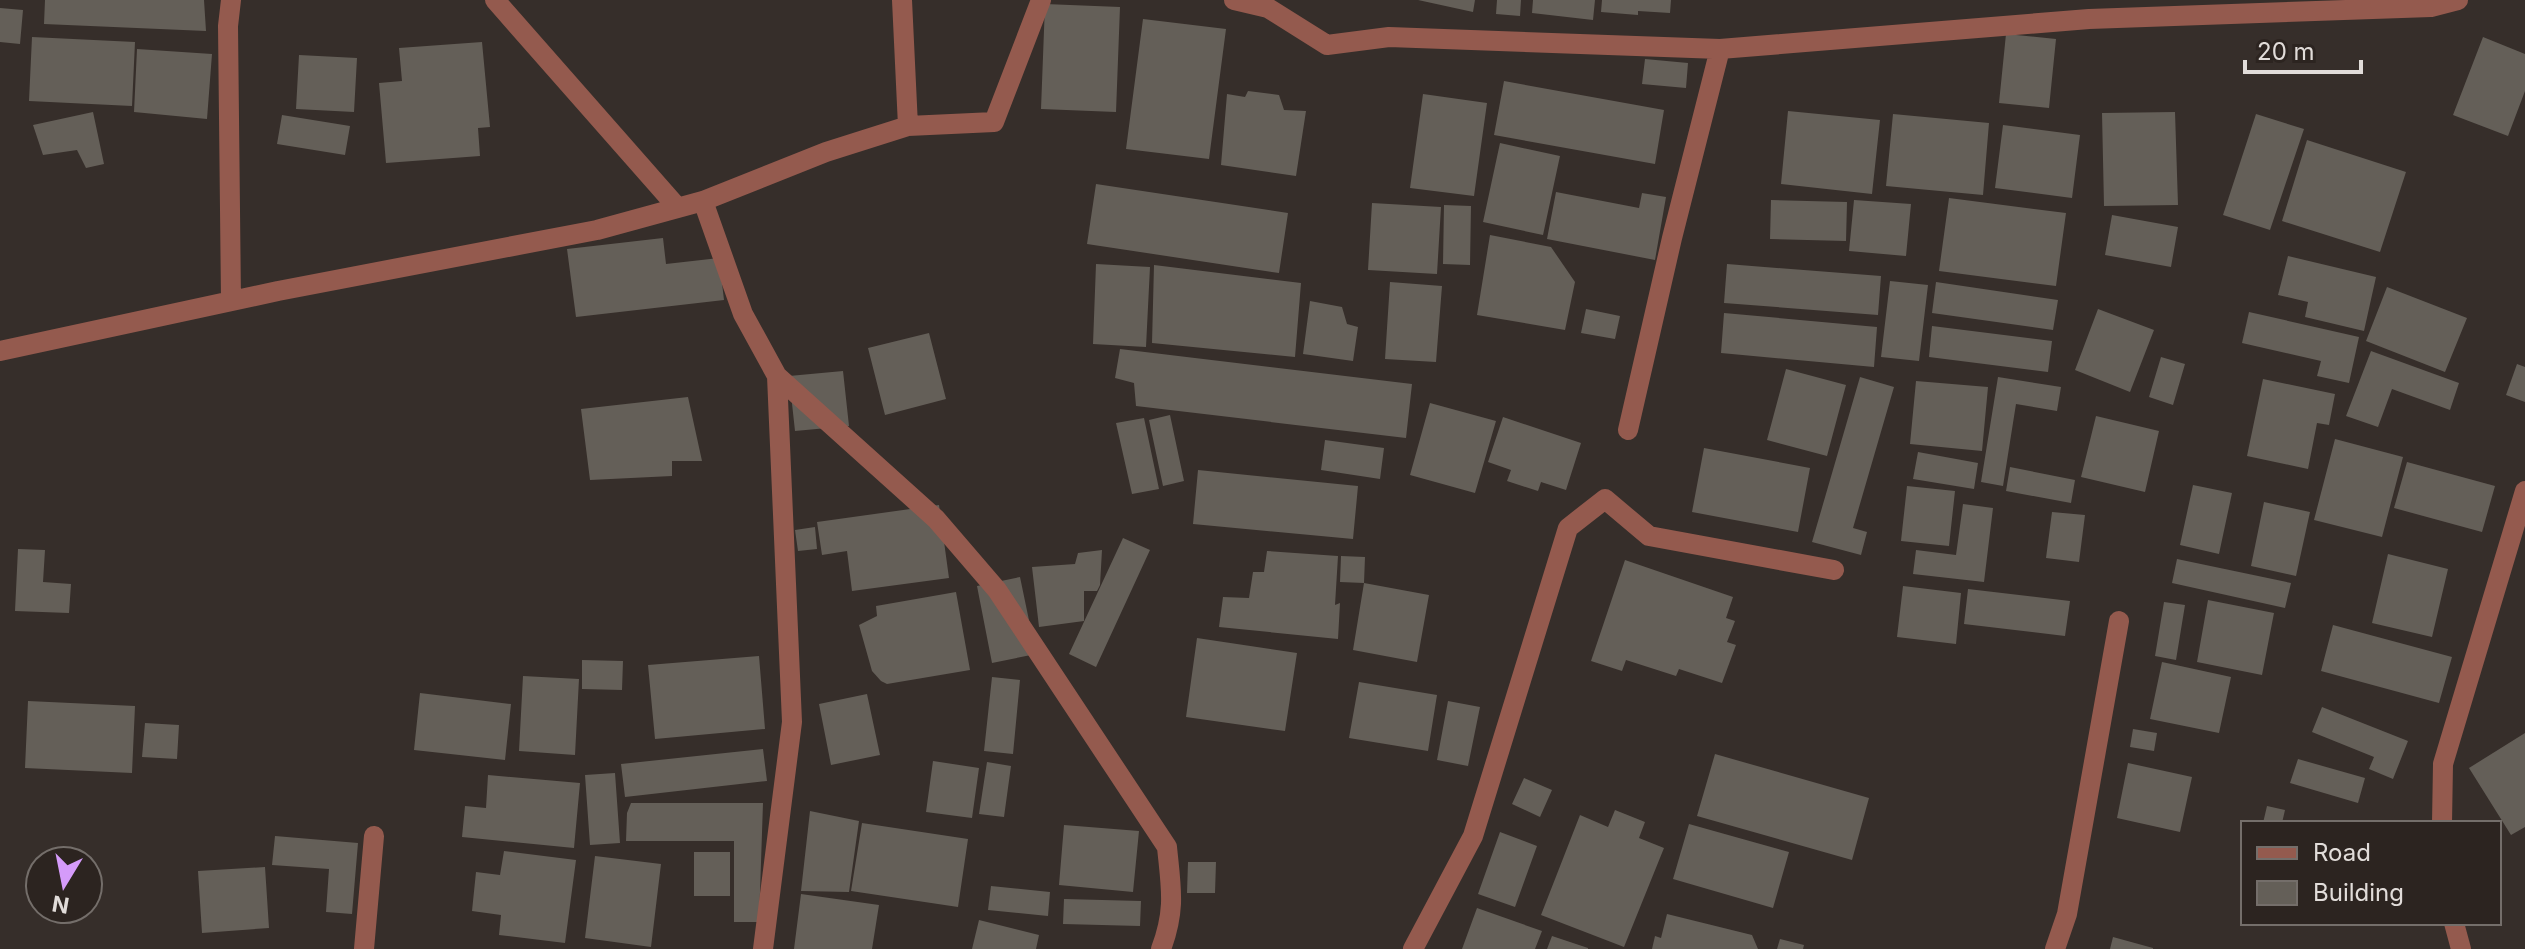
<svg xmlns="http://www.w3.org/2000/svg" width="2525" height="949" font-family="Inter,sans-serif">
  <rect width="100%" height="100%" fill="#362e2a"/>
  <path fill="#645f58" d="M 45,0 L 204,0 L 206,31 L 44,24 Z
    M 1418,0 L 1475,0 L 1473,12 Z
    M 1497,0 L 1521,0 L 1520,16 L 1496,14 Z
    M 1533,0 L 1595,0 L 1593,20 L 1532,13 Z
    M 1602,0 L 1671,0 L 1670,13 L 1638,11 L 1638,15 L 1601,12 Z
    M 1045,4 L 1120,7 L 1116,112 L 1041,109 Z
    M 0,8 L 23,10 L 20,44 L 0,42 Z
    M 1143,19 L 1226,29 L 1209,159 L 1126,149 Z
    M 2006,34 L 2056,39 L 2049,108 L 1999,103 Z
    M 32,37 L 135,42 L 132,106 L 29,101 Z
    M 2483,37 L 2525,54 L 2525,91 L 2508,136 L 2453,115 Z
    M 482,42 L 490,127 L 478,128 L 480,156 L 386,163 L 379,83 L 402,81 L 399,48 Z
    M 137,49 L 212,54 L 207,119 L 134,112 Z
    M 299,55 L 357,58 L 354,112 L 296,109 Z
    M 1645,59 L 1688,63 L 1686,88 L 1642,84 Z
    M 1504,81 L 1664,110 L 1655,164 L 1494,135 Z
    M 1248,91 L 1279,95 L 1284,110 L 1306,111 L 1296,176 L 1221,165 L 1227,94 L 1245,97 Z
    M 1423,94 L 1487,103 L 1474,196 L 1410,188 Z
    M 1788,111 L 1880,120 L 1872,194 L 1781,184 Z
    M 93,112 L 104,164 L 86,168 L 77,150 L 43,155 L 33,125 Z
    M 2175,112 L 2178,205 L 2104,206 L 2102,113 Z
    M 1893,114 L 1989,123 L 1983,195 L 1886,186 Z
    M 2256,114 L 2304,129 L 2270,230 L 2223,215 Z
    M 282,115 L 350,126 L 345,155 L 277,144 Z
    M 2003,125 L 2080,135 L 2072,198 L 1995,188 Z
    M 2307,140 L 2406,172 L 2380,252 L 2282,221 Z
    M 1500,143 L 1560,156 L 1543,235 L 1483,222 Z
    M 1096,184 L 1288,213 L 1279,273 L 1087,244 Z
    M 1556,192 L 1639,208 L 1642,193 L 1666,197 L 1655,260 L 1547,239 Z
    M 1949,198 L 2066,213 L 2056,286 L 1939,271 Z
    M 1771,200 L 1847,202 L 1846,241 L 1770,239 Z
    M 1854,200 L 1911,204 L 1906,256 L 1849,251 Z
    M 1372,203 L 1441,207 L 1437,274 L 1368,270 Z
    M 1444,205 L 1471,206 L 1470,265 L 1443,264 Z
    M 2112,215 L 2178,227 L 2171,267 L 2105,255 Z
    M 1490,235 L 1551,247 L 1575,282 L 1565,330 L 1477,315 Z
    M 663,238 L 666,264 L 719,258 L 724,300 L 576,317 L 567,249 Z
    M 2288,256 L 2376,277 L 2364,331 L 2305,317 L 2308,302 L 2278,295 Z
    M 1096,264 L 1150,267 L 1146,347 L 1093,344 Z
    M 1727,264 L 1881,276 L 1878,315 L 1724,303 Z
    M 1154,265 L 1301,283 L 1295,357 L 1152,343 Z
    M 1890,281 L 1928,285 L 1919,361 L 1881,357 Z
    M 1390,282 L 1442,286 L 1436,362 L 1385,359 Z
    M 1936,282 L 2058,300 L 2053,330 L 1932,313 Z
    M 2387,287 L 2467,318 L 2445,372 L 2366,341 Z
    M 1310,301 L 1342,307 L 1347,324 L 1358,327 L 1353,361 L 1303,354 Z
    M 1586,309 L 1620,316 L 1615,339 L 1581,333 Z
    M 2098,309 L 2154,330 L 2130,392 L 2075,370 Z
    M 2249,312 L 2359,337 L 2349,383 L 2317,376 L 2321,361 L 2242,343 Z
    M 1724,313 L 1877,327 L 1874,367 L 1721,353 Z
    M 1932,326 L 2052,341 L 2048,372 L 1929,357 Z
    M 929,333 L 946,399 L 885,415 L 868,348 Z
    M 1120,349 L 1412,384 L 1406,438 L 1136,406 L 1134,383 L 1115,378 Z
    M 2371,351 L 2459,383 L 2450,410 L 2392,389 L 2378,427 L 2346,416 Z
    M 2161,357 L 2185,364 L 2173,405 L 2149,397 Z
    M 2517,364 L 2525,367 L 2525,402 L 2506,395 Z
    M 1786,369 L 1846,385 L 1827,456 L 1767,440 Z
    M 843,371 L 849,426 L 795,431 L 789,376 Z
    M 1860,377 L 1894,387 L 1853,528 L 1867,532 L 1861,555 L 1812,542 Z
    M 1998,377 L 2061,387 L 2057,411 L 2016,404 L 2003,486 L 1981,482 Z
    M 2263,379 L 2335,394 L 2329,425 L 2317,423 L 2308,469 L 2247,456 Z
    M 1916,381 L 1988,387 L 1982,451 L 1910,444 Z
    M 688,397 L 702,461 L 672,461 L 672,476 L 590,480 L 581,409 Z
    M 1430,403 L 1496,421 L 1475,493 L 1410,475 Z
    M 1170,415 L 1184,481 L 1163,486 L 1149,420 Z
    M 2096,416 L 2159,431 L 2145,492 L 2081,477 Z
    M 1503,417 L 1581,443 L 1566,490 L 1541,482 L 1538,491 L 1507,481 L 1511,470 L 1488,462 Z
    M 1144,418 L 1159,489 L 1132,494 L 1116,423 Z
    M 2335,439 L 2403,457 L 2382,537 L 2314,520 Z
    M 1325,440 L 1384,448 L 1380,479 L 1321,470 Z
    M 1704,448 L 1810,468 L 1798,532 L 1692,512 Z
    M 1918,452 L 1978,463 L 1974,489 L 1913,479 Z
    M 2407,462 L 2495,486 L 2482,532 L 2394,508 Z
    M 2010,467 L 2075,480 L 2071,503 L 2006,491 Z
    M 1198,470 L 1358,486 L 1353,539 L 1193,524 Z
    M 2193,485 L 2232,493 L 2219,554 L 2180,545 Z
    M 1907,486 L 1955,491 L 1949,546 L 1901,541 Z
    M 2264,502 L 2310,512 L 2296,576 L 2251,566 Z
    M 1963,504 L 1993,508 L 1984,582 L 1913,574 L 1916,550 L 1956,555 Z
    M 939,505 L 949,578 L 852,591 L 847,551 L 822,555 L 817,522 Z
    M 2052,512 L 2085,515 L 2079,562 L 2046,558 Z
    M 815,527 L 817,549 L 798,551 L 795,530 Z
    M 1123,538 L 1150,550 L 1096,667 L 1069,654 Z
    M 18,549 L 45,550 L 43,582 L 71,584 L 69,613 L 15,611 Z
    M 1102,550 L 1100,585 L 1097,591 L 1084,591 L 1084,621 L 1039,627 L 1032,567 L 1075,564 L 1078,553 Z
    M 1267,551 L 1338,556 L 1335,605 L 1340,603 L 1338,639 L 1219,627 L 1223,597 L 1249,598 L 1253,572 L 1264,572 Z
    M 2388,554 L 2448,569 L 2432,637 L 2372,623 Z
    M 1341,556 L 1365,557 L 1364,583 L 1340,582 Z
    M 2177,559 L 2291,583 L 2285,608 L 2172,583 Z
    M 1625,560 L 1733,597 L 1726,618 L 1735,621 L 1727,642 L 1736,645 L 1722,683 L 1679,669 L 1676,676 L 1626,660 L 1622,671 L 1591,661 Z
    M 1020,577 L 1036,654 L 992,663 L 977,586 Z
    M 1364,583 L 1429,595 L 1417,662 L 1353,650 Z
    M 1903,586 L 1961,593 L 1956,644 L 1897,637 Z
    M 1968,589 L 2070,601 L 2065,636 L 1964,624 Z
    M 956,592 L 970,670 L 887,684 L 881,681 L 872,671 L 859,625 L 877,616 L 876,606 Z
    M 2208,600 L 2274,613 L 2262,675 L 2197,662 Z
    M 2164,602 L 2185,605 L 2176,660 L 2155,656 Z
    M 2333,625 L 2452,657 L 2439,703 L 2321,671 Z
    M 1197,638 L 1297,653 L 1285,731 L 1186,717 Z
    M 759,656 L 765,729 L 655,739 L 648,665 Z
    M 582,660 L 623,661 L 622,690 L 582,689 Z
    M 2162,662 L 2231,677 L 2219,733 L 2150,719 Z
    M 523,676 L 579,679 L 575,755 L 519,751 Z
    M 992,677 L 1020,680 L 1013,754 L 984,751 Z
    M 1359,682 L 1437,695 L 1428,751 L 1349,738 Z
    M 420,693 L 511,704 L 505,760 L 414,750 Z
    M 867,694 L 880,755 L 831,765 L 819,704 Z
    M 28,701 L 135,706 L 132,773 L 25,768 Z
    M 1448,701 L 1480,707 L 1468,766 L 1437,760 Z
    M 2322,707 L 2408,741 L 2393,779 L 2369,769 L 2374,757 L 2312,732 Z
    M 145,723 L 179,725 L 177,759 L 142,757 Z
    M 2133,729 L 2157,733 L 2154,751 L 2130,747 Z
    M 2525,733 L 2525,827 L 2511,835 L 2469,768 Z
    M 763,749 L 767,781 L 625,797 L 621,764 Z
    M 1715,754 L 1869,798 L 1852,860 L 1697,816 Z
    M 2298,759 L 2365,778 L 2358,803 L 2290,783 Z
    M 933,761 L 979,768 L 972,818 L 926,812 Z
    M 987,762 L 1011,766 L 1004,817 L 979,814 Z
    M 2128,763 L 2192,777 L 2180,832 L 2117,818 Z
    M 615,773 L 620,843 L 590,845 L 585,775 Z
    M 488,775 L 580,783 L 574,848 L 462,837 L 465,806 L 486,808 Z
    M 1524,778 L 1552,790 L 1540,817 L 1512,804 Z
    M 631,803 L 763,803 L 759,922 L 734,922 L 734,841 L 626,841 L 627,813 Z
    M 2267,806 L 2285,810 L 2282,823 L 2263,823 Z
    M 1615,810 L 1645,822 L 1639,838 L 1664,848 L 1624,947 L 1541,915 L 1580,815 L 1608,827 Z
    M 810,811 L 859,821 L 849,892 L 801,891 Z
    M 862,823 L 968,839 L 958,907 L 851,891 Z
    M 1689,824 L 1789,852 L 1773,908 L 1673,879 Z
    M 1064,825 L 1139,831 L 1133,892 L 1059,885 Z
    M 1500,832 L 1537,846 L 1515,907 L 1478,894 Z
    M 275,836 L 358,843 L 352,914 L 326,912 L 329,869 L 272,865 Z
    M 504,851 L 576,860 L 565,943 L 499,935 L 501,915 L 472,911 L 476,872 L 500,875 Z
    M 694,852 L 730,852 L 730,896 L 694,896 Z
    M 595,856 L 661,864 L 651,947 L 585,938 Z
    M 1188,862 L 1216,862 L 1215,893 L 1187,893 Z
    M 265,867 L 269,928 L 202,933 L 198,871 Z
    M 991,886 L 1050,892 L 1048,916 L 988,910 Z
    M 801,894 L 879,905 L 872,949 L 794,949 Z
    M 1064,899 L 1141,901 L 1140,926 L 1063,924 Z
    M 1477,908 L 1542,931 L 1535,949 L 1462,949 Z
    M 1667,914 L 1752,935 L 1758,949 L 1652,949 L 1655,936 L 1661,938 Z
    M 979,920 L 1039,935 L 1036,949 L 972,949 Z
    M 1552,936 L 1588,948 L 1588,949 L 1547,949 Z
    M 2113,937 L 2153,948 L 2153,949 L 2110,949 Z
    M 1780,939 L 1804,945 L 1803,949 L 1777,949 Z"/>
  <g fill="none" stroke-linecap="round" stroke-linejoin="round">
    <path stroke="#945a4e" stroke-width="20" d="M 495,0 L 678,208
      M 902,0 L 908,126
      M 1234,0 L 1268,8 L 1327,45 L 1389,37 L 1720,49 L 2089,19 L 2431,7 L 2458,0
      M 703,201 L 743,314 L 777,376 L 936,519 L 997,590 L 1167,847 C 1171,888 1176,909 1161,949
      M 231,301 L 228,26 L 231,0
      M 0,351 L 278,291 L 597,230 L 703,201 L 826,152 L 908,126 L 994,122 L 1041,0
      M 1628,430 L 1672,238 L 1720,49
      M 2442,823 L 2443,764 L 2525,491
      M 2454,923 L 2461,949
      M 364,949 L 374,836
      M 763,949 L 792,722 L 777,376
      M 1413,949 L 1473,836 L 1568,528 L 1605,499 L 1649,536 L 1834,570
      M 2055,949 L 2067,914 L 2119,621"/>
  </g>
  <rect x="2241" y="821" width="260" height="104" fill="#2c2420" stroke="#746e6a" stroke-width="2"/>
  <rect x="2257" y="847" width="40" height="12" fill="#945a4e" stroke="#746e6a" stroke-width="2"/>
  <text x="2313" y="861" font-size="24" fill="#e1dcd9">Road</text>
  <rect x="2257" y="881" width="40" height="24" fill="#645f58" stroke="#746e6a" stroke-width="2"/>
  <text x="2313" y="901" font-size="24" fill="#e1dcd9">Building</text>
  <g transform="translate(64 885) rotate(190)"><circle r="38" fill="#2c2420" stroke="#746e6a" stroke-width="2"/>
  <path d="M0-6L14 30L0 20L-14 30Z" fill="#d59bfa"/>
  <text y="-12" font-size="22" font-weight="bold" text-anchor="middle" fill="#e1dcd9">N</text>
  </g>
  <path d="M2245 60v12h116v-12" fill="none" stroke="#e1dcd9" stroke-width="4"/>
  <text x="2257" y="60" font-size="24" fill="#e1dcd9" stroke="#2c2420" stroke-width="6" paint-order="stroke">20 m</text>
</svg>
